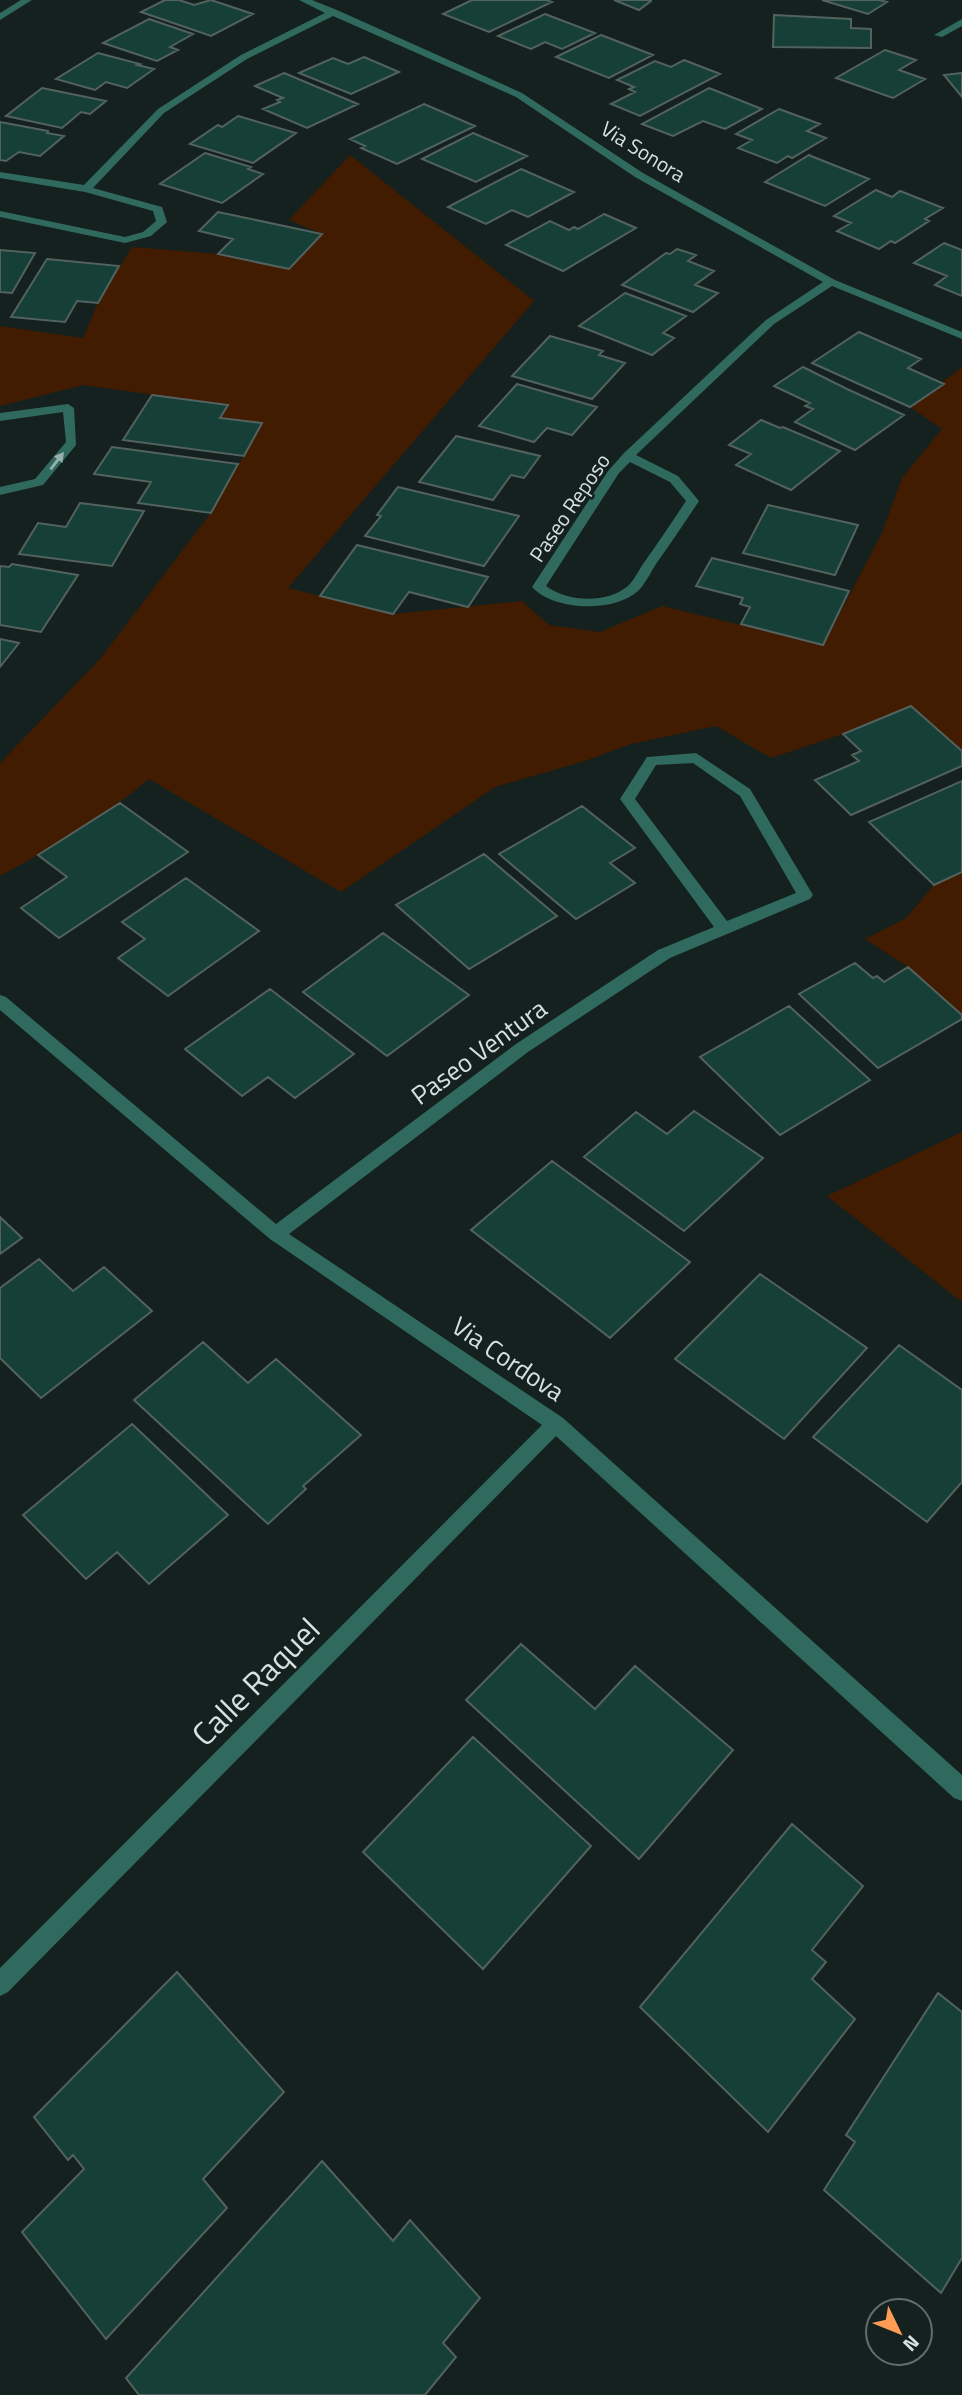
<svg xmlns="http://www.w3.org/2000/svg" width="962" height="2395" font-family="'Titillium Web',sans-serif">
  <rect width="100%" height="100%" fill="#14211e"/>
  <path fill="#411c00" d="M 350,155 L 534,301 L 288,588 L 393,614 L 522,601 L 549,625 L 600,632 L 662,606 L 823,645 L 882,533 L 902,478 L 942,429 L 910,407 L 962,367 L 962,751 L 910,706 L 843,734 L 771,758 L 716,726 L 631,744 L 585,761 L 495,787 L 341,892 L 149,779 C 104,817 52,848 0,876 L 0,763 L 99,660 L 211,513 L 262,424 L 220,418 L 228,405 L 83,385 L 0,406 L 0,326 L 83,338 L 98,303 L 132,247 L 218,254 L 289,269 L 322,234 L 289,220 Z
    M 962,872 L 962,1015 L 908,967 L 865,939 L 906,918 L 934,885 Z
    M 962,1132 L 962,1302 L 827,1196 Z"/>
  <path fill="#163f38" stroke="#53625f" stroke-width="2" d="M 165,0 L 179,0 L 194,5 L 211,0 L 253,14 L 211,36 L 141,12 Z
    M 472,0 L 546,0 L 552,2 L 489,32 L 443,14 Z
    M 614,0 L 651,0 L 651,1 L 639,10 Z
    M 822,0 L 879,0 L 887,2 L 868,14 Z
    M 545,14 L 595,33 L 562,49 L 545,42 L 531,49 L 498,36 Z
    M 774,15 L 851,19 L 851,28 L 871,29 L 871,48 L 773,47 Z
    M 149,19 L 193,34 L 170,47 L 178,50 L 157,61 L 103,43 Z
    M 601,35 L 653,55 L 609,78 L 556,57 Z
    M 885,50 L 916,60 L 899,70 L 925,79 L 893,98 L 836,78 Z
    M 98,53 L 140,64 L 137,65 L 154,69 L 127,88 L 106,82 L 95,90 L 56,79 Z
    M 364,57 L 399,72 L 351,94 L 299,73 L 333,58 L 348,64 Z
    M 684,60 L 720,74 L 640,116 L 611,104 L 635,92 L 629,89 L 634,87 L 617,80 L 655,61 L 671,67 Z
    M 284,73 L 358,104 L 307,128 L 263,109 L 280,102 L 277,100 L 283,98 L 255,86 Z
    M 962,73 L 962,97 L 944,75 Z
    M 42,88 L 106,101 L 90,114 L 81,112 L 62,128 L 6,116 Z
    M 709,88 L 762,109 L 725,129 L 703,121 L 673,136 L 642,124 Z
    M 424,104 L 475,126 L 397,164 L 361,148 L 365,146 L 350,139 Z
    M 779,109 L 820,124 L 807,131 L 826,138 L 792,158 L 788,156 L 777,163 L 738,148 L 752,140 L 736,134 Z
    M 238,116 L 296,133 L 253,163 L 190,144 L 218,125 L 222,127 Z
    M 0,122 L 48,131 L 47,133 L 64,136 L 40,156 L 19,152 L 6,161 L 0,160 Z
    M 473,133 L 527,156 L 476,182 L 422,159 Z
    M 205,153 L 251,167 L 248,169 L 263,174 L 222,203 L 160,184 Z
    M 809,155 L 811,156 L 869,179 L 825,206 L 765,182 Z
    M 521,169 L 574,192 L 528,217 L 512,210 L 486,224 L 448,207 Z
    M 876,190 L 892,197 L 900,191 L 943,208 L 925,219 L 929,221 L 895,243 L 891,241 L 879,249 L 837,231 L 851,223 L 834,216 Z
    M 218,212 L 322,234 L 289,269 L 218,254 L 233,239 L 199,231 Z
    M 604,214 L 636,228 L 563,271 L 506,245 L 550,221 L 569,230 L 574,227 L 578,229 Z
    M 944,243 L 962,250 L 962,296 L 935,285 L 947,276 L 914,263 Z
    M 677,249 L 696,255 L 688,261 L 714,271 L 695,285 L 718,293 L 693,312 L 622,285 L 666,253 L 670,254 Z
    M 0,250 L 35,253 L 12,293 L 0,292 Z
    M 47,259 L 119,266 L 98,303 L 77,301 L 65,322 L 11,317 Z
    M 625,293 L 686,316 L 663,333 L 674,338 L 652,355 L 579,326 Z
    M 859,332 L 921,359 L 908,368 L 944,384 L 910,407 L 812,363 Z
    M 550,336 L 603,351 L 599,355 L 625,363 L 592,399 L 512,376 Z
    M 803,367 L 847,389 L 904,415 L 855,450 L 795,422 L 813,409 L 805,406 L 810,403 L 774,386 Z
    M 517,384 L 597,407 L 572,435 L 547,428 L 534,442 L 479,426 Z
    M 152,395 L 228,405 L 220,418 L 262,423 L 244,456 L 123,440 Z
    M 761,420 L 780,428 L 783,427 L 840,451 L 791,490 L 736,465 L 751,454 L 729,445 Z
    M 456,436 L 540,456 L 524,478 L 511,475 L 493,500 L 419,482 Z
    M 112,447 L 238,464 L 211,513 L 138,503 L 151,482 L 94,474 Z
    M 398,487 L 519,516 L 484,566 L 365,536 L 381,516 L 377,515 Z
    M 80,503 L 144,511 L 112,566 L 19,554 L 38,523 L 66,527 Z
    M 768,505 L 858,525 L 835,575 L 743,553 Z
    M 357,545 L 488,577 L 468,607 L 409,592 L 393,614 L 320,596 Z
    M 712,558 L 849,591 L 823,645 L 741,624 L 750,607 L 740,604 L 743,598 L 696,586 Z
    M 12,564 L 78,575 L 41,632 L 0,625 L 0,566 L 9,567 Z
    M 0,639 L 19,643 L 0,667 Z
    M 911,706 L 962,751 L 962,766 L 851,815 L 815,780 L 859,761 L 852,755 L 861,751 L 843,734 Z
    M 962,781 L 962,872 L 934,885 L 869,822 Z
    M 120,803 L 188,852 L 59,938 L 21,908 L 67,877 L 38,855 Z
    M 582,806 L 635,848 L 610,863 L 635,883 L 576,919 L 499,854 Z
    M 484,854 L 557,916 L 469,969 L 396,905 Z
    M 186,878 L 259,931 L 168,996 L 118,958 L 145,939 L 122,922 Z
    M 383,933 L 469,995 L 387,1056 L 303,992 Z
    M 855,963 L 873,978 L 877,976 L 884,982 L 908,967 L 962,1015 L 962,1019 L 878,1068 L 799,994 Z
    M 270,989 L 354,1054 L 295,1098 L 268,1077 L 242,1096 L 185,1049 Z
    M 789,1006 L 870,1080 L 780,1135 L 700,1057 Z
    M 694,1111 L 763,1158 L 684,1231 L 584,1157 L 636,1112 L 667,1134 Z
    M 552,1161 L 690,1262 L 610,1338 L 471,1230 Z
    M 0,1217 L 22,1238 L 0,1254 Z
    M 39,1259 L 73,1291 L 104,1267 L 152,1311 L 41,1398 L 0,1358 L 0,1288 Z
    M 760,1274 L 867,1348 L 784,1439 L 675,1359 Z
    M 203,1342 L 248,1383 L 276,1359 L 361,1435 L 303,1486 L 306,1489 L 268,1524 L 134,1400 Z
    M 899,1345 L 962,1390 L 962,1482 L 927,1522 L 813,1437 Z
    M 132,1424 L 228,1515 L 149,1584 L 117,1552 L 86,1579 L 23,1515 Z
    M 521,1644 L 595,1709 L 635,1666 L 733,1750 L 639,1859 L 466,1700 Z
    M 473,1737 L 591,1846 L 483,1969 L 363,1852 Z
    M 792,1824 L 863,1886 L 812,1950 L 826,1962 L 812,1979 L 855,2019 L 768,2132 L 640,2007 Z
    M 177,1972 L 284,2092 L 203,2179 L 227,2208 L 106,2339 L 22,2232 L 84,2169 L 73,2155 L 68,2160 L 34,2117 Z
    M 938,1993 L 962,2012 L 962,2258 L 941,2293 L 824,2190 L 855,2142 L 846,2135 Z
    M 322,2161 L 393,2241 L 410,2220 L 480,2298 L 443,2343 L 456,2357 L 425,2395 L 139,2395 L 126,2378 Z"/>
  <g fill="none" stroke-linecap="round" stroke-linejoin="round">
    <path fill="#30695e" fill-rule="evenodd" d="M 299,0 L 312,0 L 337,10 L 522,93 L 643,173 L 835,280 L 962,332 L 962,339 L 832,286 L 774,324 L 636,455 L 678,476 L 699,501 C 685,522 671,543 656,564 C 651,572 645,584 638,591 C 614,613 554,611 532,587 L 608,471 L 624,453 L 766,320 L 823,282 L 635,177 L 516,97 L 333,16 L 247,59 L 164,113 L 93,188 L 162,207 L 167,222 L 151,236 L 125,243 L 0,217 L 0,211 L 125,237 L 143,232 L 156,221 L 153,211 L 85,192 L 0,178 L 0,172 L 84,185 L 158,109 L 241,55 L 325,13 ZM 630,462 L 670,482 L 686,501 C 672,522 658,543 643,564 C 639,570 634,580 628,586 C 606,604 568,602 546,586 L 619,473 Z
      M 962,19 L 962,26 L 942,37 L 934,35 Z
      M 68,404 L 74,408 L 76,445 L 43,485 L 0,495 L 0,487 L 35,479 L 66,442 L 63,412 L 0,421 L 0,413 Z
      M 696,753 L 750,789 L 813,895 L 810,899 L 670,958 L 528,1052 L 289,1234 L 563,1418 L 962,1775 L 962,1801 L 954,1798 L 556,1436 L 8,1992 L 0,1996 L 0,1968 L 542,1425 L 270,1239 L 0,1010 L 0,995 L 6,997 L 276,1224 L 516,1044 L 658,950 L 714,927 L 620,799 L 647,757 ZM 693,763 L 740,796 L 796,893 L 727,921 L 635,799 L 656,765 Z"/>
    <path fill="#30695e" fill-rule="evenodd" d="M 21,0 L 32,0 L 0,20 L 0,13 Z"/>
  </g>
  <defs><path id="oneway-solid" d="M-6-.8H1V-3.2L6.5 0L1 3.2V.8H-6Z" transform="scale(1.75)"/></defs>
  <use fill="#95b1ab" href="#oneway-solid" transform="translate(57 461) rotate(-52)"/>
  <g text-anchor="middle" stroke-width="5" stroke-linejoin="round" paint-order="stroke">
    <g font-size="21" fill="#d8e1df" stroke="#14211e">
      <text transform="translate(643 152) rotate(32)" y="7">Via Sonora</text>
      <text transform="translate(570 508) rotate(-56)" y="7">Paseo Reposo</text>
    </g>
    <g font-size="26" fill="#d8e1df" stroke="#14211e">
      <text transform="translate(479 1052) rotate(-36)" y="9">Paseo Ventura</text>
      <text transform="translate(508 1359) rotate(34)" y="9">Via Cordova</text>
    </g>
    <g font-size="32" fill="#d8e1df" stroke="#14211e">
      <text transform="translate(256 1682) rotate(-45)" y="11">Calle Raquel</text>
    </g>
  </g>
  <g transform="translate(899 2332) rotate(133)"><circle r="33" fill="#14211e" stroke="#626e6b" stroke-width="2"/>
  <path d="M0-5L12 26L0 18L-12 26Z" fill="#fd9d55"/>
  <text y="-10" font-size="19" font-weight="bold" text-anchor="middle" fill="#d8e1df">N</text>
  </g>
</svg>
